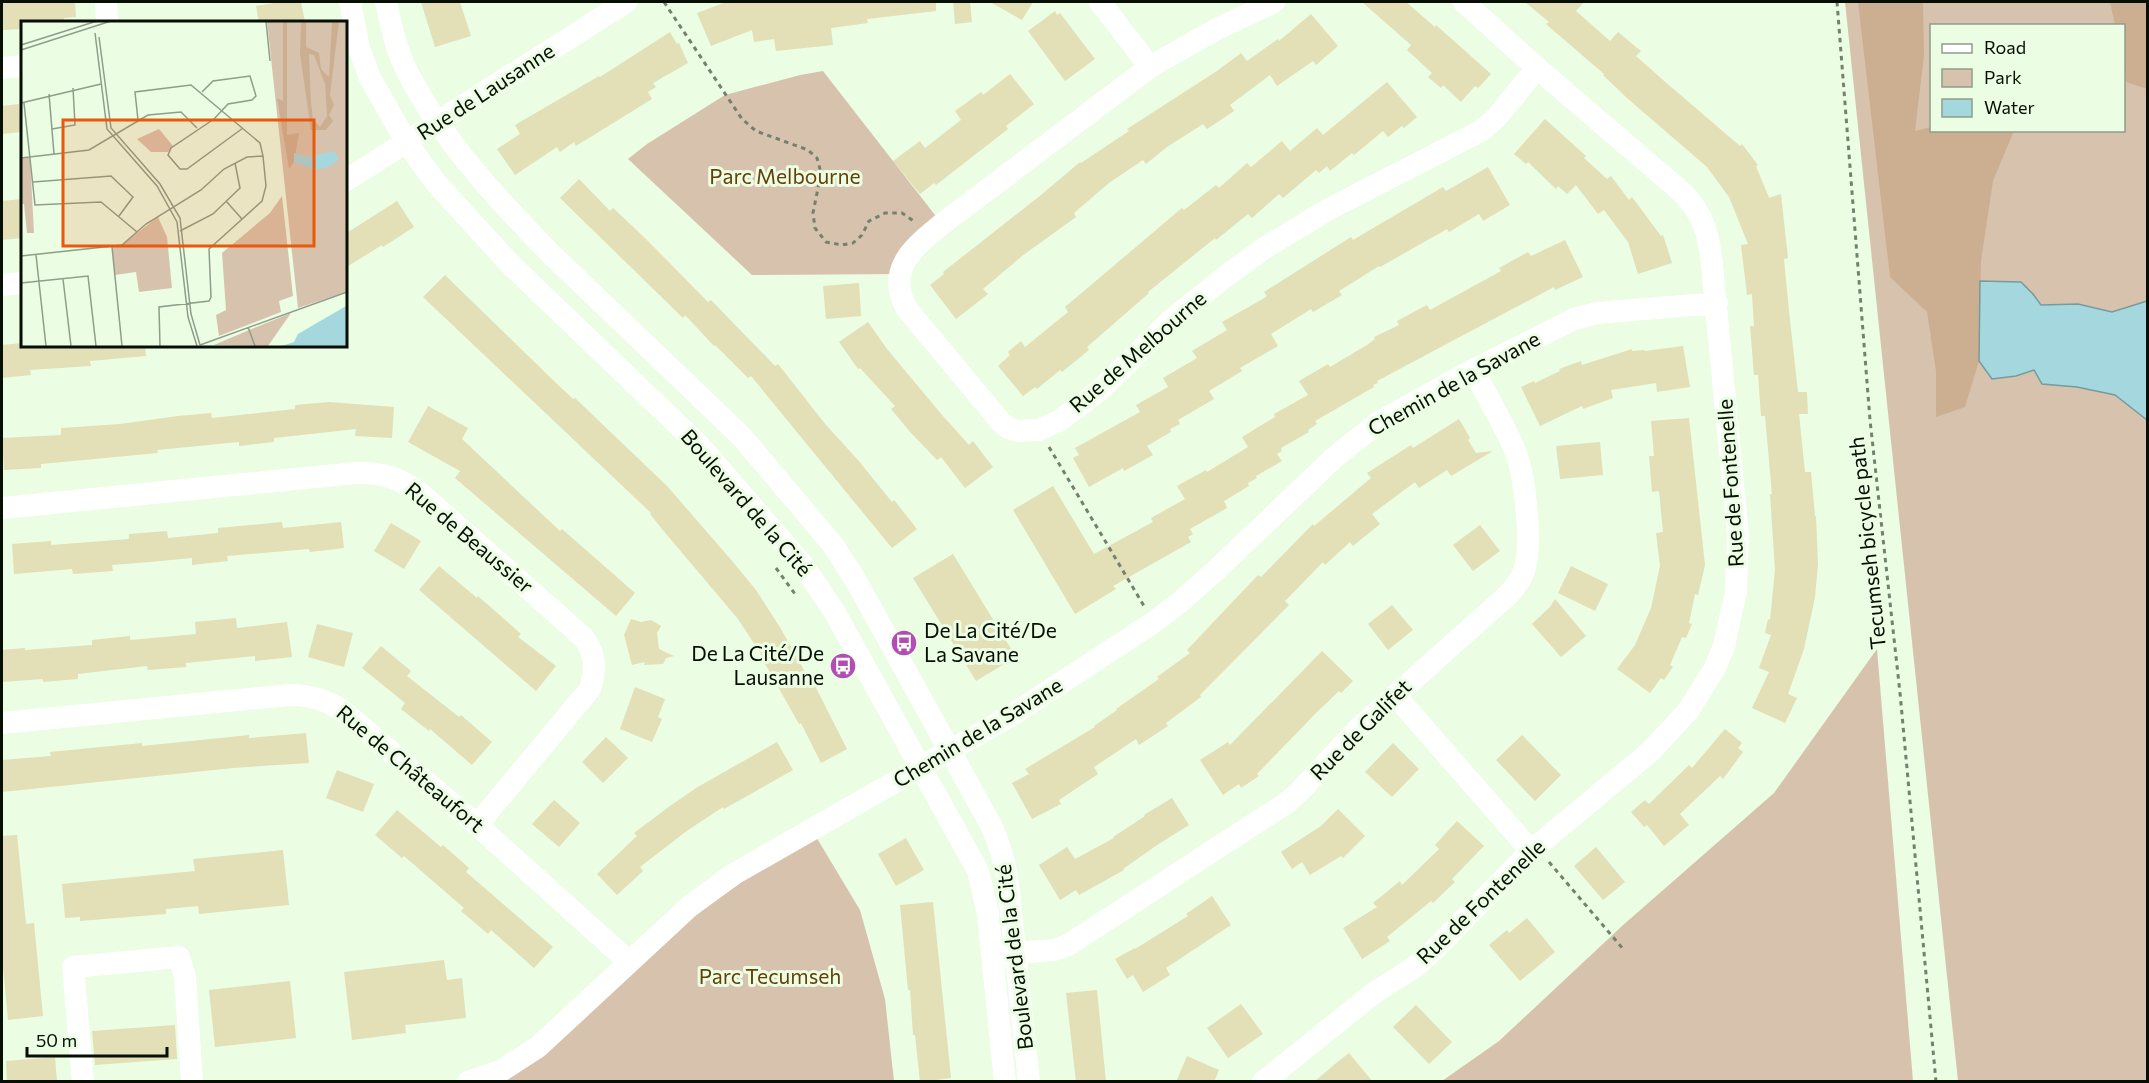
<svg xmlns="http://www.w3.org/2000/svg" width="2149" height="1083" font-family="Commissioner,sans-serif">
  <rect width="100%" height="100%" fill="#ebfde3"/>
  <path fill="#d7c3ad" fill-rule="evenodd" d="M 1845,2 L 2147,2 L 2147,1081 L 1958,1081 ZM 1932,26 L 2124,26 L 2124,130 L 1932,130 Z
    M 823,71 L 942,224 L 899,274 L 752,275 L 628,159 L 647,144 L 725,95 L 800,75 Z
    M 1877,649 L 1913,1081 L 1442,1081 L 1499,1041 L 1622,926 L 1774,793 Z
    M 812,830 L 860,910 L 885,999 L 894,1081 L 468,1082 L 481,1079 L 628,961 Z"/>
  <path fill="#ccaf91" d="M 1858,2 L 1923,2 L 1924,56 L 1915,131 L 1931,127 L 1932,130 L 2014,131 L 1993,181 L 1981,261 L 1979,361 L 1965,407 L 1936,417 L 1936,371 L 1927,312 L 1890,277 Z
    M 2110,2 L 2147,2 L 2147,89 L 2126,82 L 2124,67 L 2124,26 L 2115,25 Z"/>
  <path fill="#a5d8de" stroke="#769b9d" stroke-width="1.5" d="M 1980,281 L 2021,282 L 2033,294 L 2041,305 L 2078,304 L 2112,312 L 2147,301 L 2147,420 L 2115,395 L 2077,387 L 2042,384 L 2034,370 L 2016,376 L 1992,379 L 1979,361 Z"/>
  <path fill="#e3dfb7" d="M 2,2 L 75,2 L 76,17 L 64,18 L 64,22 L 22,22 L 22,29 L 2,30 Z
    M 279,2 L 301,2 L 305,22 L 259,22 L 256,6 Z
    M 421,2 L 460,2 L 471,36 L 435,47 Z
    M 726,2 L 936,2 L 936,11 L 867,19 L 868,23 L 831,28 L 833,45 L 776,51 L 774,39 L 754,42 L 752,30 L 711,46 L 697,13 Z
    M 953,2 L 970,2 L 972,22 L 955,24 Z
    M 990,2 L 1033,2 L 1022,20 Z
    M 1362,2 L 1406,2 L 1435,27 L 1436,25 L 1491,74 L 1478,88 L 1475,86 L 1461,102 L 1443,85 L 1441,88 L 1428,77 L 1432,73 L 1407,50 L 1411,45 Z
    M 1525,2 L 1584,2 L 1576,11 L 1610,41 L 1618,32 L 1641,51 L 1636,56 L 1663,80 L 1740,146 L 1742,144 L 1758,165 L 1756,166 L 1769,198 L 1781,194 L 1788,258 L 1784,259 L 1789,311 L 1798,392 L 1807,392 L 1808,414 L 1799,414 L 1805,472 L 1811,472 L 1815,516 L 1816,516 L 1818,564 L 1815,597 L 1804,649 L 1788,694 L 1797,698 L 1785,723 L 1752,708 L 1769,672 L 1759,668 L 1771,635 L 1765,633 L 1768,619 L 1770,620 L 1775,570 L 1770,494 L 1772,494 L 1765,416 L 1761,416 L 1758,375 L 1754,375 L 1750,326 L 1754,326 L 1752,294 L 1747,295 L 1741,245 L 1748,244 L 1729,197 L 1707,167 L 1627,98 L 1603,75 L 1604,74 L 1546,24 L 1549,22 Z
    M 1055,11 L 1057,15 L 1060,13 L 1095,59 L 1065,81 L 1028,31 Z
    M 1311,14 L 1338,46 L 1316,65 L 1313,61 L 1277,86 L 1270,75 L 1230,105 L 1234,111 L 1207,129 L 1203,124 L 1167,147 L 1146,164 L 1143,160 L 1109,183 L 1074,213 L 1076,217 L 1022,256 L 983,289 L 988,294 L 956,319 L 930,285 L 944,274 L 943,272 L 1041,195 L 1080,162 L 1081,163 L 1129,131 L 1127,129 L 1217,71 L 1241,53 L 1247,61 L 1278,39 L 1279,41 Z
    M 670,32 L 677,44 L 679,43 L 688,63 L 653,83 L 656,87 L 648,92 L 652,99 L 576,146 L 574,142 L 560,152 L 557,147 L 515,175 L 497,149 L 520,134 L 515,125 L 599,76 L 600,77 Z
    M 1010,74 L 1034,104 L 1006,126 L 1008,129 L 936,185 L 934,183 L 920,194 L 893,161 L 920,141 L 925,148 L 961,120 L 955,111 L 981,92 L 983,95 Z
    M 1387,82 L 1417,117 L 1404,128 L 1402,126 L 1388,137 L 1383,131 L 1354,155 L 1352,153 L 1330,171 L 1327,166 L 1319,173 L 1316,170 L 1283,198 L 1279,194 L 1252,218 L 1248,214 L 1216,240 L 1215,238 L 1148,292 L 1149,293 L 1087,347 L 1089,350 L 1062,372 L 1060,370 L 1037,389 L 1035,387 L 1023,396 L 998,366 L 1010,355 L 1008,352 L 1021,341 L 1025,347 L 1068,312 L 1065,307 L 1182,208 L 1184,210 L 1216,185 L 1219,188 L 1247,163 L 1251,167 L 1282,141 L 1290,151 L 1317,128 L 1323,135 Z
    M 19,104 L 21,132 L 2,134 L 2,106 Z
    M 1545,119 L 1586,156 L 1584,158 L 1607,179 L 1611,176 L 1629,200 L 1632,197 L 1661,236 L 1663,235 L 1672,263 L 1638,274 L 1628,242 L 1604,210 L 1598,214 L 1576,185 L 1567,194 L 1558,186 L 1556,189 L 1528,162 L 1526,164 L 1514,154 Z
    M 1488,167 L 1510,205 L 1483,221 L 1479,214 L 1449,232 L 1447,229 L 1380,267 L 1379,266 L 1339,291 L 1342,295 L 1313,312 L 1311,309 L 1271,334 L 1278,346 L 1240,368 L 1242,371 L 1209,391 L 1214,399 L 1178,420 L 1180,424 L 1170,429 L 1171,432 L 1147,446 L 1153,455 L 1124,471 L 1123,468 L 1089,487 L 1073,458 L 1079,455 L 1075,448 L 1140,412 L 1136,405 L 1168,387 L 1163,378 L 1197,358 L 1192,351 L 1227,330 L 1222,322 L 1261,300 L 1267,296 L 1264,292 L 1351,237 L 1353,240 L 1443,187 L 1446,191 Z
    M 579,179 L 610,211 L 613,208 L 646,239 L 708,302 L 711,300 L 775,366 L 778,364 L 826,425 L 858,460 L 892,502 L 894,500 L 917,529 L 892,548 L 751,376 L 748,378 L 715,345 L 714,346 L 685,315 L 683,318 L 560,198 Z
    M 22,199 L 22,238 L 2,240 L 2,201 Z
    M 397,201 L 414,227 L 383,247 L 382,245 L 345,268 L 345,234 Z
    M 1565,240 L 1583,277 L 1555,290 L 1554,287 L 1377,381 L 1378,383 L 1373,385 L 1374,387 L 1315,421 L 1317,424 L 1308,430 L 1309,432 L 1281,448 L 1282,451 L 1277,454 L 1282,461 L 1256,476 L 1257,478 L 1248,483 L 1249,486 L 1224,501 L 1227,508 L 1190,529 L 1193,534 L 1188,537 L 1191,542 L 1113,586 L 1116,589 L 1075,614 L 1013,510 L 1053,486 L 1094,554 L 1153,522 L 1151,518 L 1185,499 L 1177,486 L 1206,470 L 1207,472 L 1248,447 L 1242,437 L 1275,417 L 1274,414 L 1308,395 L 1299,381 L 1328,364 L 1330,367 L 1367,345 L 1375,339 L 1374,337 L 1399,325 L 1397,321 L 1427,305 L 1430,310 L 1501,271 L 1499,268 L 1528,252 L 1531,256 Z
    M 445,275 L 555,382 L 573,399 L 575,398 L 667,486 L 733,562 L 756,590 L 781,629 L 809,679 L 811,678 L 847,749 L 821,763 L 801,723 L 799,724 L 760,655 L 761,654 L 738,619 L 662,529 L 650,514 L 651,513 L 423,297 Z
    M 859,283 L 861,316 L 826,319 L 823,286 Z
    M 868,322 L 887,349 L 942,415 L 969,445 L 973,441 L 993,467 L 965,488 L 941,457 L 937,460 L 911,433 L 891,409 L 895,406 L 860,368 L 858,369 L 839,342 Z
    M 22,343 L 22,345 L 145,345 L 146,356 L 90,361 L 91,366 L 30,370 L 31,375 L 2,378 L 2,345 Z
    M 1683,346 L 1690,387 L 1657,392 L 1656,383 L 1611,390 L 1613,398 L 1583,409 L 1582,406 L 1540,426 L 1521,387 L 1534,381 L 1535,383 L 1560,371 L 1559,369 L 1581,361 L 1582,365 L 1632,349 L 1632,351 L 1645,350 L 1645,351 Z
    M 329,402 L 394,407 L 392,438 L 355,436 L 356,429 L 274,438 L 274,442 L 239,446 L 239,442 L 157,450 L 158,453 L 41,464 L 41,468 L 4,470 L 2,438 L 61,435 L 61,428 L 120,424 L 178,416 L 211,413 L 212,418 L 295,409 L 295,405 Z
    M 428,406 L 468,428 L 462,439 L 560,531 L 562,529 L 635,593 L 616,616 L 455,478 L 460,471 L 408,442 Z
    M 1689,418 L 1705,565 L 1698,595 L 1695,594 L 1689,623 L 1692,624 L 1686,638 L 1682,637 L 1670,665 L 1673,667 L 1664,680 L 1661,678 L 1650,693 L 1617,669 L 1635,645 L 1651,608 L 1660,566 L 1656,533 L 1663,532 L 1659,491 L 1652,492 L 1649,456 L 1654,456 L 1651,421 Z
    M 1459,419 L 1470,438 L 1468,440 L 1476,453 L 1493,451 L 1451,476 L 1447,470 L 1419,488 L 1415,482 L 1372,514 L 1380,524 L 1353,546 L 1350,542 L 1325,565 L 1323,562 L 1285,601 L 1289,605 L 1200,695 L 1201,697 L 1166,723 L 1168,726 L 1139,745 L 1136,739 L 1094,767 L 1098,774 L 1059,800 L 1061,804 L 1032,819 L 1012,783 L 1029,774 L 1025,769 L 1095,727 L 1094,726 L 1117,710 L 1116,709 L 1159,679 L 1157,677 L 1190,653 L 1187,650 L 1258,575 L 1261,577 L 1313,524 L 1314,526 L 1371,478 L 1367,473 L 1411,445 L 1413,448 Z
    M 1600,442 L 1603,475 L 1560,479 L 1556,446 Z
    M 282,522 L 283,528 L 341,522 L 344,548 L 310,552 L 309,549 L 227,556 L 228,561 L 192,565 L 192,558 L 150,562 L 112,565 L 113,571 L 73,574 L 72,569 L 14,574 L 12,544 L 51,541 L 51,545 L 129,539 L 129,534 L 167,531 L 168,538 L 218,533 L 218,528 Z
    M 391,523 L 421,541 L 404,569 L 374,551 Z
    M 1480,525 L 1500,551 L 1473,571 L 1453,545 Z
    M 953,554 L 1016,657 L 976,681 L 913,578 Z
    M 439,566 L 477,598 L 478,596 L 521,634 L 518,637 L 556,666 L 536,691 L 419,590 Z
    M 1571,566 L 1608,584 L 1595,611 L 1558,593 Z
    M 1555,599 L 1586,636 L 1561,657 L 1532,624 L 1550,607 Z
    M 1392,605 L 1413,630 L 1388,650 L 1368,624 Z
    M 236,618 L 237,628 L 287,622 L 292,657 L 255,661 L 255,656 L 186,663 L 186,667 L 148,670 L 147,666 L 78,674 L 78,679 L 43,682 L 43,679 L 2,682 L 2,650 L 25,648 L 25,650 L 92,645 L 92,640 L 130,636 L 130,640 L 196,634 L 195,622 Z
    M 631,619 L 641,622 L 651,620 L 661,626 L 657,633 L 659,649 L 674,656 L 666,658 L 663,664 L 644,665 L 645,662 L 632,665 L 624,635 Z
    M 317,624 L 353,633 L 344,667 L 308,657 Z
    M 381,646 L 411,671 L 407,676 L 459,717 L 461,715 L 492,742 L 472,765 L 430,729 L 429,731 L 401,709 L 405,703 L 362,668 Z
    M 1322,651 L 1353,681 L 1341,693 L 1339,691 L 1317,712 L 1257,774 L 1259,776 L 1241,788 L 1239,784 L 1223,795 L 1200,760 L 1228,742 L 1230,745 Z
    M 635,687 L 665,699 L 658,717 L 662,719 L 652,742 L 620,729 Z
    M 1725,729 L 1742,743 L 1738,748 L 1743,752 L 1723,779 L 1720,776 L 1680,814 L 1689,825 L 1664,846 L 1647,825 L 1644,827 L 1631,812 L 1645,800 L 1649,804 L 1689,765 L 1692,768 Z
    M 306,733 L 309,763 L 233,768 L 2,792 L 2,760 L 51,756 L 50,752 L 142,743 L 142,746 L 230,737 L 249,735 L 249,738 Z
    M 1522,735 L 1561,775 L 1535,801 L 1496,760 Z
    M 606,737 L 628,758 L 603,783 L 582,762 Z
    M 777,742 L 793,770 L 724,809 L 723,807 L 688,830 L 640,867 L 643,871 L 617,895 L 597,874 L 637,836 L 634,833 L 670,806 L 696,788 Z
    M 1393,743 L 1419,769 L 1392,797 L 1365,772 Z
    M 337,770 L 374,784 L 363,812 L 326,798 Z
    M 1172,798 L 1189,825 L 1157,845 L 1123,869 L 1124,870 L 1079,895 L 1076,890 L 1060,900 L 1039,865 L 1067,847 L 1075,859 L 1114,838 L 1113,837 L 1145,816 L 1144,815 Z
    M 554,800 L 580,823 L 559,847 L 532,824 Z
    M 1338,809 L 1365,836 L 1343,858 L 1341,856 L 1310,875 L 1302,862 L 1292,869 L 1281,852 L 1321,826 Z
    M 397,810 L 441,847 L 443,845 L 469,868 L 466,872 L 553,947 L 534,968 L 491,930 L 488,934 L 461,911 L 464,908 L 404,856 L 402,858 L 375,835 Z
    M 1457,821 L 1484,846 L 1452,879 L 1455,882 L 1433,903 L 1431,901 L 1387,937 L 1390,941 L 1362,959 L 1343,928 L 1377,907 L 1373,903 L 1400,881 L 1402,885 L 1439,849 L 1435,845 Z
    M 17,835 L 26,924 L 34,923 L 43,1016 L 8,1020 L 2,956 L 2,836 Z
    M 906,838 L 924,870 L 896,886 L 878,854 Z
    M 1596,847 L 1625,882 L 1603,900 L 1574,866 Z
    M 283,850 L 289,905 L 199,914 L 198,906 L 166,909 L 166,914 L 80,921 L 80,917 L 65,918 L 62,884 L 195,871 L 193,859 Z
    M 1212,896 L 1231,925 L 1166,968 L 1170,975 L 1143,992 L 1133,975 L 1127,979 L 1115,959 L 1135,948 L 1135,949 L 1188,916 L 1186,914 Z
    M 933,902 L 951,1078 L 920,1082 L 915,1035 L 913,1035 L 910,990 L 908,990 L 900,905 Z
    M 1527,918 L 1555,952 L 1520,981 L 1489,945 L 1507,930 L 1509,933 Z
    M 444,960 L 447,980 L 462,978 L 466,1018 L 405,1025 L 406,1033 L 352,1040 L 344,972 Z
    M 290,981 L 296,1038 L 215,1047 L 209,990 Z
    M 1097,990 L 1106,1082 L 1076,1082 L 1066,993 Z
    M 1241,1004 L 1263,1034 L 1228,1058 L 1207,1028 Z
    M 1416,1005 L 1452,1042 L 1429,1064 L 1393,1027 Z
    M 175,1025 L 177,1059 L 95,1065 L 92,1031 Z
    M 1349,1053 L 1373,1082 L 1314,1082 L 1335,1064 Z
    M 1187,1056 L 1219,1070 L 1214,1082 L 1176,1082 Z
    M 55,1057 L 57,1082 L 7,1082 L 6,1061 Z"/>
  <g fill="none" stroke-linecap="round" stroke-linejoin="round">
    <path stroke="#75816f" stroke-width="3" stroke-dasharray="4.5 4.5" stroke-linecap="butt" d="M 664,2 L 742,119 L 756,131 L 808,150 L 817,158 L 821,173 L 813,213 L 815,228 L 826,242 L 842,245 L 853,243 L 862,235 L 869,221 L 885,213 L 902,213 L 915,222
      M 1837,2 L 1870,420 L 1900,693 L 1936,1082
      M 1049,447 L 1144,606
      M 776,568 L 795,594
      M 1549,862 L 1624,950"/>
    <path stroke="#fff" stroke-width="22" d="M 106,2 L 107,22
      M 350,2 L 359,48 L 370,78 L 407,143 L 436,183 L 511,265 L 699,445 L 802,564 L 834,611 L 978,871 L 988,914 L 1005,1082
      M 386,2 C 391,25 396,50 407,71 C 441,139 498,200 551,254 L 742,437 L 833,545 L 856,581 L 992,827 C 1000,845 1005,863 1008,883 L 1029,1082
      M 1100,2 L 1150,67
      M 1274,2 L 1215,30 L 1150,67 L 942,224 C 914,247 885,269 907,309 L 1000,421 L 1008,428 L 1018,431 L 1039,430 L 1059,421 L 1100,390 L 1171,320 L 1230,273 L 1263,249 L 1329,209 L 1481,131 L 1496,118 L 1537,68
      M 2,68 L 22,66
      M 345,181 L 626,2
      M 2,285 L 22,283
      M 2,508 L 356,473 C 381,472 399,478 419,492 L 584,638 C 596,655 596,670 590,689 L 477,825
      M 1395,695 L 1531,851
      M 2,723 L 290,695 C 311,695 327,700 344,712 L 477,825 L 628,961
      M 1000,954 L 1054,950 L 1068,945 L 1288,802 L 1300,791 L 1358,729 L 1509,594 C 1515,587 1521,580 1524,571 C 1533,545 1525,473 1514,448 C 1502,421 1487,396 1473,370
      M 83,1082 L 73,967 L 179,957 L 185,977 L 192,1082
      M 468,1082 L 501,1071 L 538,1047 L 690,906 L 734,874 L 1012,715 L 1154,622 L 1179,603 L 1212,574 L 1336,456 L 1379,422 L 1473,370 L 1574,319 L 1597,313 L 1717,303
      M 1263,1082 L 1374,993 L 1415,967 L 1431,953 L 1531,851 L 1651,751 L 1688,711 L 1715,668 L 1724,646 L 1736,591 L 1738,535 L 1711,255 L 1707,234 L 1701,218 L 1693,205 L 1684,194 L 1537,68 L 1464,2"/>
  </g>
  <defs>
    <symbol id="bus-disc" viewBox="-11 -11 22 22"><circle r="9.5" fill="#b14db3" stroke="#ebfde3"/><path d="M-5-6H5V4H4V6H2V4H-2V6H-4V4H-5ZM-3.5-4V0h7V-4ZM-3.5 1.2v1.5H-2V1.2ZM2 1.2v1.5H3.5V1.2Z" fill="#fff"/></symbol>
  </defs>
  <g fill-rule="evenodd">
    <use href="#bus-disc" x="889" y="628" width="30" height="30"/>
    <use href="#bus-disc" x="828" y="651" width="30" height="30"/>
  </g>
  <g text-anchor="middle" stroke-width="6" stroke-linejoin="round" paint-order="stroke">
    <g font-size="21" fill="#070e04" stroke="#ebfde3">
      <text transform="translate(486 92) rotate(-33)" y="7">Rue de Lausanne</text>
      <text transform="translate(1138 352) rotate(-41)" y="7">Rue de Melbourne</text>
      <text transform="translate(1454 384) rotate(-29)" y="7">Chemin de la Savane</text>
      <text transform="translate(1731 483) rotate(-94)" y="7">Rue de Fontenelle</text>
      <text transform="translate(746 503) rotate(49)" y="7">Boulevard de la Cité</text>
      <text transform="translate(469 538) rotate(40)" y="7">Rue de Beaussier</text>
      <text transform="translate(1868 543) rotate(-96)" y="7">Tecumseh bicycle path</text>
      <text transform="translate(1361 730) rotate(-45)" y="7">Rue de Galifet</text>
      <text transform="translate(978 733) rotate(-31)" y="7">Chemin de la Savane</text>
      <text transform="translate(410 769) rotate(40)" y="7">Rue de Châteaufort</text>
      <text transform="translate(1481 902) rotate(-44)" y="7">Rue de Fontenelle</text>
      <text transform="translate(1015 957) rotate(-97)" y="7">Boulevard de la Cité</text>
    </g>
    <g font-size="21" fill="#653f07" stroke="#ebfde3">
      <text x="785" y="184">Parc Melbourne</text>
      <text x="770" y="984">Parc Tecumseh</text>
    </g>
    <g font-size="21" fill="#070e04" stroke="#ebfde3" text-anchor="start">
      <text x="924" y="638">De La Cité/De<tspan x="924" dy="24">La Savane</tspan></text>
      <text x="824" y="661" text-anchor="end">De La Cité/De<tspan x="824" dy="24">Lausanne</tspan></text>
    </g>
  </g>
  <g transform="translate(21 21)">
    <rect width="326" height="326" fill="#ebfde3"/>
    <path d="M 246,0 L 325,0 L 325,271 L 277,287 ZM 138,108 L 152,125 L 147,131 L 130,131 L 116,118 ZM 9,136 L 13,212 L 6,212 L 3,183 L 0,183 L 0,137 ZM 261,175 L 272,275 L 258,280 L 260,291 L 198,315 L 195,294 L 205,289 L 201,232 L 249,192 ZM 137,196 L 146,216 L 151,267 L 118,271 L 115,251 L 94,254 L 91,226 L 99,225 ZM 270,292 L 247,325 L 193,324 L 228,309 Z" fill="#d7c3ad"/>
    <path d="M 262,0 L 266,0 L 266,114 L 278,112 L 273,141 L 268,148 L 256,77 L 262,80 ZM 280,0 L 285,0 L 285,26 L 298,32 L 300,48 L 308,56 L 311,0 L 318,0 L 309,74 L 313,84 L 308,94 L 312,100 L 305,109 L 290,109 L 279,33 ZM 288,33 L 293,34 L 304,63 L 306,95 L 299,106 L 292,98 L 290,82 Z" fill="#ccaf91" fill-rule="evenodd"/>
    <path d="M 313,130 L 318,139 L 307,146 L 294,149 L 273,141 L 273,132 L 289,136 ZM 325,285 L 325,325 L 261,325 L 273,321 L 277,313 Z" fill="#a5d8de"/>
    <path fill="none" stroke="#909d8a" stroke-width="1.5" d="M 245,0 L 249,40M 74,12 L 86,108 L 136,165 L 156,201 L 167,296 L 176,325M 78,16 L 90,107 L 139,163 L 159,197 L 170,293 L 179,324M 0,24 L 76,0M 0,29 L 90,0M 181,71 L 192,60 L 229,55 L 235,75 L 231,79 L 207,83 L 193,98 L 150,127 L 147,134 L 159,148 L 166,148 L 222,107M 28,73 L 33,133M 0,82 L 80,63M 3,82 L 14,184 L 80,181 L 116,211M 117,99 L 114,71 L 170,64 L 239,122 L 242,135 L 245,165 L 241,180 L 188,228 L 190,276 L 188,280 L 138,286 L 139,325M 31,108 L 54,104 L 52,67M 0,137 L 68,129 L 127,94 L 160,91 L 176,107M 12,161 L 90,155 L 112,176 L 98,195M 205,180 L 221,198M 159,210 L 192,193 L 219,167 L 214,142M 91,226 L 101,325M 15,234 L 25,325M 0,235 L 101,224 L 125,203 L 180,169 L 203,148 L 226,136 L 242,135M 42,258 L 50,325M 0,262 L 67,255 L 75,325M 227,306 L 234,325M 179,324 L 326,271"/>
    <path fill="#e8590c" fill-opacity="0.15" stroke="#e8590c" stroke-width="3" d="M 42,99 L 293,99 L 293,225 L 42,225 Z"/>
    <rect width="326" height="326" fill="none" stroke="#070e04" stroke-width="3"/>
  </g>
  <rect width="2149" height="1083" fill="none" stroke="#070e04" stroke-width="6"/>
  <rect x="1930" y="24" width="195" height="108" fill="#ebfde3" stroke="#909d8a" stroke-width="1.5"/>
  <rect x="1942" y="44" width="30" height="9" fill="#ffffff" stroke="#909d8a" stroke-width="1.5"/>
  <text x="1984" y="54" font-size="18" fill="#070e04">Road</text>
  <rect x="1942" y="69" width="30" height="18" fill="#d7c3ad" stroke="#909d8a" stroke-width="1.5"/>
  <text x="1984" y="84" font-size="18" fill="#070e04">Park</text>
  <rect x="1942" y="99" width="30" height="18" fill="#a5d8de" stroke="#909d8a" stroke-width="1.5"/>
  <text x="1984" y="114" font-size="18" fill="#070e04">Water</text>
  <path d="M27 1047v9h140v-9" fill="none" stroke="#070e04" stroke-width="3"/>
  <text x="36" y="1047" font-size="18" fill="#070e04" stroke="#ebfde3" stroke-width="4.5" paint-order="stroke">50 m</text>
</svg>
